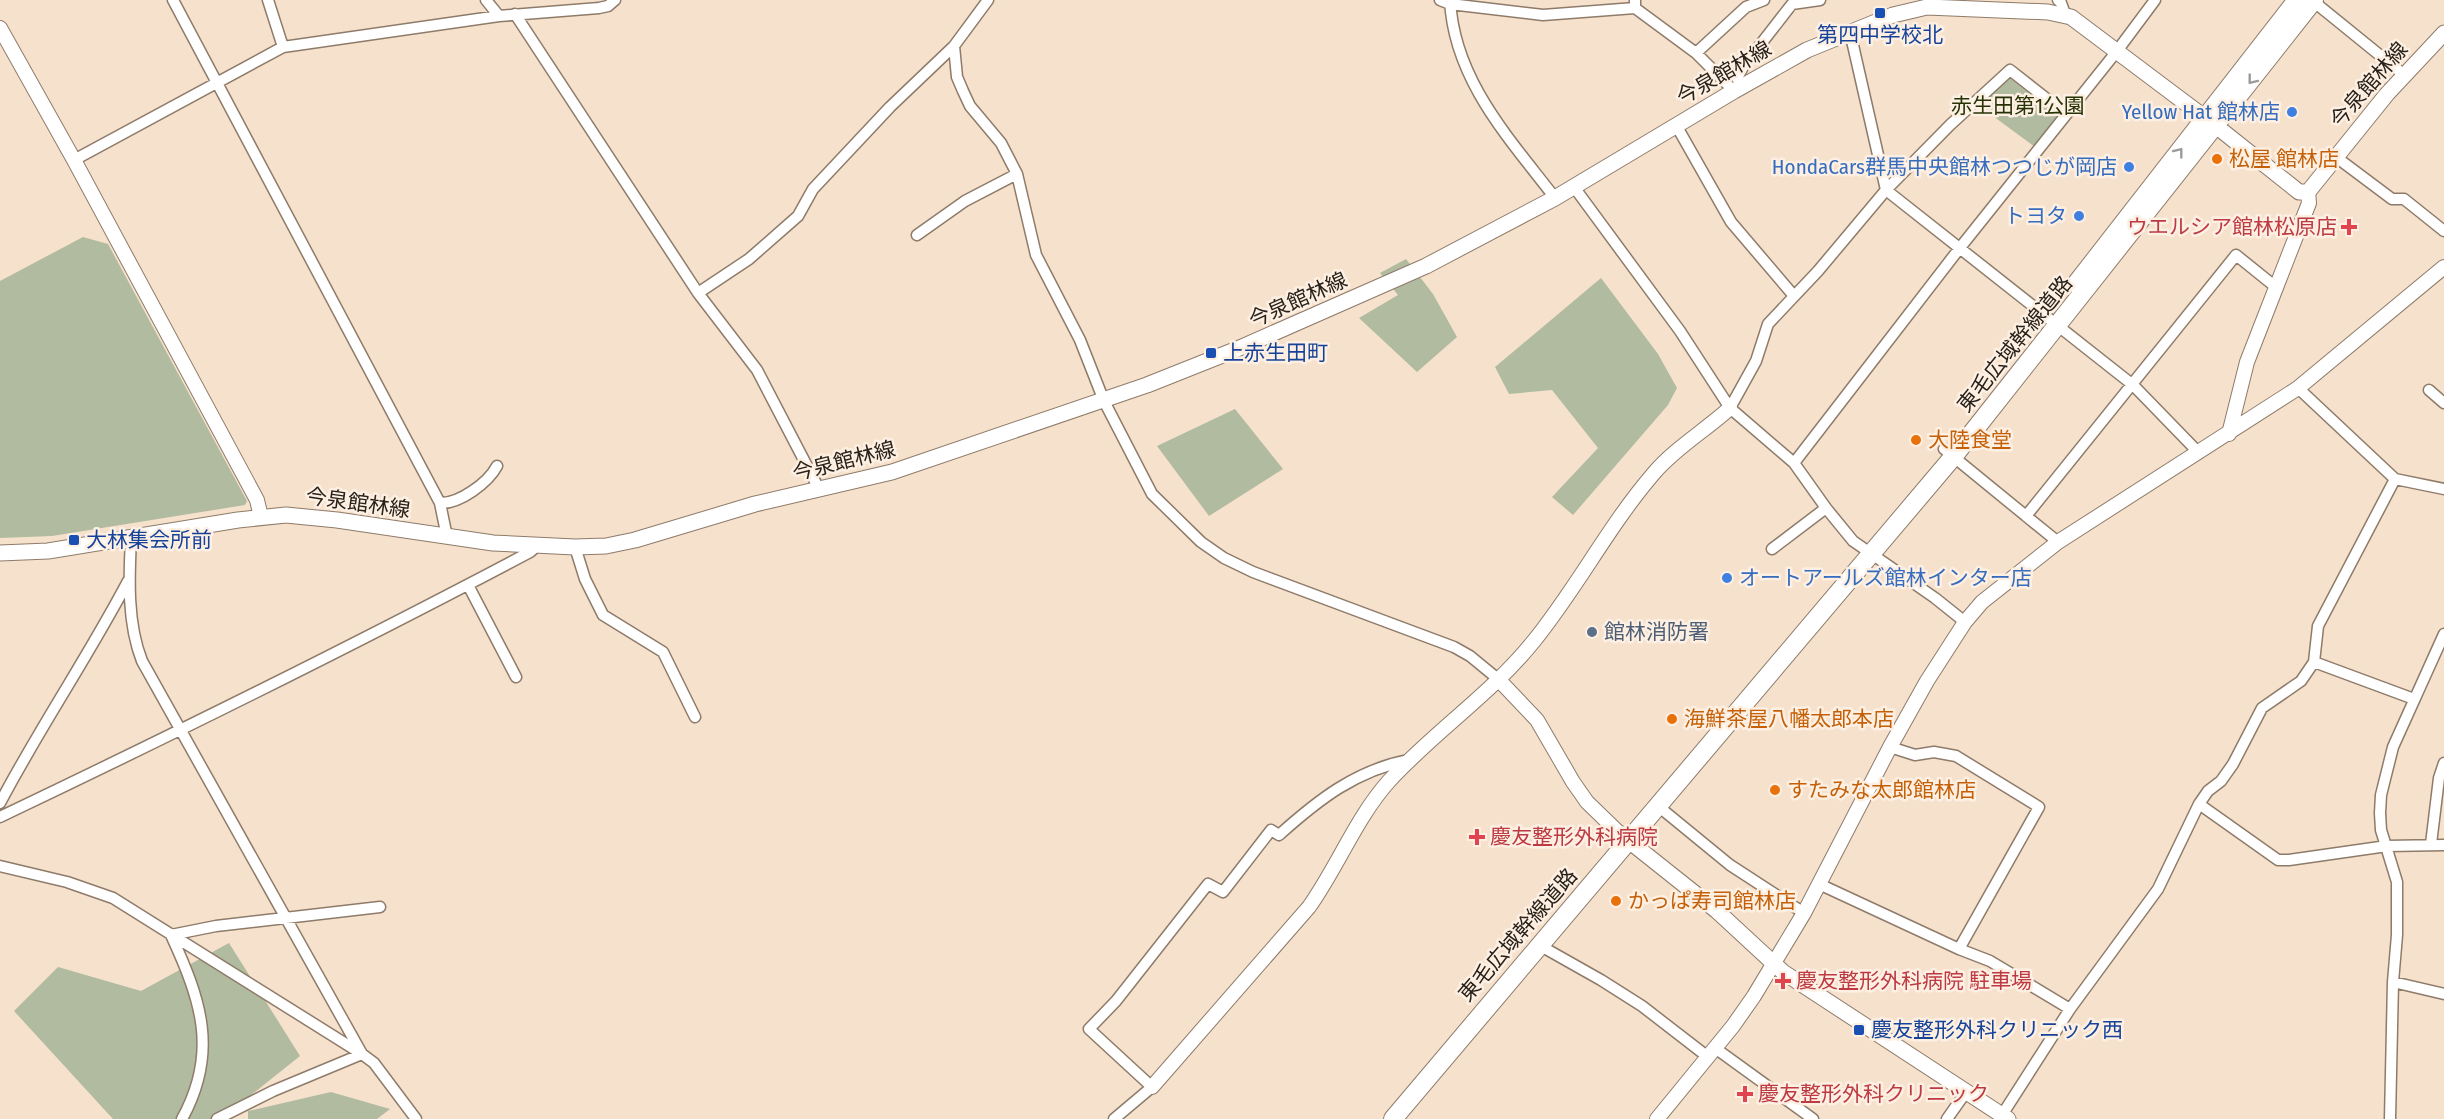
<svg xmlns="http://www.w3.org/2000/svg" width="2444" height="1119" font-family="'Fira Sans Condensed','Noto Sans JP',sans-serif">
  <rect width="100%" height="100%" fill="#f6e1cd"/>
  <path fill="#b1bb9f" d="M 2010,70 L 2063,112 L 2035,147 L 1978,105 Z
    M 83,237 L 108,244 L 247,501 L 245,505 L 52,536 L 0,538 L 0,281 Z
    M 1406,259 L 1433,294 L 1457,337 L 1417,372 L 1359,318 L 1398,295 L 1380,273 Z
    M 1601,278 L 1658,354 L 1677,388 L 1668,405 L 1573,515 L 1552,497 L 1598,448 L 1552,390 L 1509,394 L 1495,367 Z
    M 1235,409 L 1283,469 L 1209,516 L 1157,446 Z
    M 229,943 L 300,1056 L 221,1119 L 113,1119 L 14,1011 L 58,967 L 141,991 Z
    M 331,1092 L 390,1109 L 377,1119 L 248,1119 L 248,1111 Z"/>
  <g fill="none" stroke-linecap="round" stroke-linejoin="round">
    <defs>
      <path id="minor" d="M 173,0 L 440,503 L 447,537
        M 268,0 L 283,47
        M 486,0 L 499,16
        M 1440,0 L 1450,4 L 1543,15 L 1635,8
        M 1450,0 C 1454,80 1509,138 1555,198
        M 1635,0 L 1635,8 L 1696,53 L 1734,91
        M 2058,0 L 2061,3 L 2065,14
        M 2313,1 L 2403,74
        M 515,14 L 698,293 L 757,370 L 819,489
        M 1850,32 L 1886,190 L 2133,385 L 2199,453
        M 954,46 L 957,77 L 963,91 L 970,106 L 1001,143 L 1017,174 L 1036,255 L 1080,340 L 1104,401 L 1152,494 L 1201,542 L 1224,558 L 1253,572 L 1454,647 L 1470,656 L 1498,679
        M 1696,53 L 1746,7 L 1764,0
        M 1741,86 L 1737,78 L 1743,67 L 1792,4 L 1820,0
        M 1676,125 L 1731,222 L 1794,296
        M 2336,157 L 2392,199 L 2404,199 L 2444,231
        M 74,160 L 283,47 L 499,16 L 599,8 L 608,6 L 615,0
        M 1574,187 L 1680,331 L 1730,408 L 1794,463 L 1826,508 L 1853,541 L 1935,598 L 1965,622
        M 917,235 L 965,201 L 1017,174
        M 698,293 L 749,259 L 798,216 L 813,189 L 890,107 L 954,46 L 988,0
        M 2298,388 L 2395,479 L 2444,489
        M 2429,390 L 2444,403
        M 1730,408 L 1756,361 L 1768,324 L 1818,271 L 1886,190 L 1950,125 L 2010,70 L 2066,114
        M 1944,449 L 2026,516
        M 1794,463 L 1959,249 L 2117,51 L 2155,0
        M 440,503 C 459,504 488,483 497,466
        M 131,538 C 129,578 127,623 142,661 L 362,1054
        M 2058,542 L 2026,516 L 2236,255 L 2277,288
        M 575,547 L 585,579 L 603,615 L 663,652 L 695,717
        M 1772,549 L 1826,508
        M 468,585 L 516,677
        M 2314,662 L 2414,699
        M 1890,747 L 1915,755 L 1934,752 L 1956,756 L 2039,807 L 1959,949
        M 0,803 C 40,727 88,657 128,581
        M 2199,804 L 2278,860 L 2289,860 L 2387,846 L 2444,845
        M 1658,806 L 1730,865 L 1804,913
        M 0,817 C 178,732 356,644 530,552 L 537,546
        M 2431,844 L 2439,778 L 2444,763
        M 0,866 L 67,882 L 113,898 L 362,1054 L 374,1063 L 416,1119
        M 1819,884 L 1959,949 L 1990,961 L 2070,1009
        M 171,935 L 216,926 L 380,907
        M 171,935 C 201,1000 219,1052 182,1119
        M 1539,945 L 1601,980 L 1642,1006 L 1708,1057
        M 2393,982 L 2444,994
        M 1715,1048 L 1813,1119
        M 2002,1115 L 2070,1009 L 2158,889 L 2199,804 L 2208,791 L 2221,781 L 2233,764 L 2262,708 L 2301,681 L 2314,662 L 2318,626 L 2395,479
        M 217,1119 L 273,1091 L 362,1054
        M 1114,1119 L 1152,1087 L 1089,1029 L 1116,1001 L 1208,884 L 1223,892 L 1271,830 L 1279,835 C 1318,800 1356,770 1409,760
        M 1947,1119 L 1966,1092
        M 2390,1119 L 2393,982 L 2397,935 L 2397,882 L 2381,830 L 2380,813 L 2381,795 L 2393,747 L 2444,634"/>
      <path id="tertiary" d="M 0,28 L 74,160 L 257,500 L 261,517
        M 2229,434 L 2247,362 L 2309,203 L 2308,192
        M 1498,679 L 1537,720 L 1573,782 L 1587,802 L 1619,833
        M 1152,1087 L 1309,907 C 1338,866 1356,818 1389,781 C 1434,732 1491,694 1533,642 C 1577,588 1609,525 1654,473 C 1674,449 1707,429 1730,408
        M 1657,1119 L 1733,1026 L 1754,996 L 1804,913 L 1890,747 L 1927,681 L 1965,622 L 1982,602 L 2058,542 L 2298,388 L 2444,267"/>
      <path id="secondary" d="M 0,553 L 48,551 L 238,520 L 286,515 L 337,520 L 493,543 L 575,547 L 606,546 L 635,540 L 755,504 L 892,472 L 1147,385 L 1235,350 L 1426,266 L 1555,198 L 1734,91 L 1807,50 L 1893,15 L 1927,7 L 2048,12 L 2071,17 L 2216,126 L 2299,192 L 2308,192 L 2387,94 L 2444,33
        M 1619,833 L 1717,911 L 1783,972 L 2008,1119"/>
      <path id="trunk" d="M 2076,284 L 2297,0
        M 1393,1119 L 1953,457 L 2314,0"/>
    </defs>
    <use href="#minor" stroke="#8e7b69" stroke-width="13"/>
    <use href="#tertiary" stroke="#8e7b69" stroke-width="16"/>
    <use href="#secondary" stroke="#8e7b69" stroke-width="17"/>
    <use href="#trunk" stroke="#8e7b69" stroke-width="20"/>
    <use href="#minor" stroke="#fff" stroke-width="10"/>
    <use href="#tertiary" stroke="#fff" stroke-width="14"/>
    <use href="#secondary" stroke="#fff" stroke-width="15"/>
    <use href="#trunk" stroke="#fff" stroke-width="18"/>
  </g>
  <defs><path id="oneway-chevron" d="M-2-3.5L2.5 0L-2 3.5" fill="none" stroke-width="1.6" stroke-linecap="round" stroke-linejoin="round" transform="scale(1.5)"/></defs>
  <g stroke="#9e9b98">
    <use href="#oneway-chevron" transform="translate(2252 80) rotate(128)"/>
    <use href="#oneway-chevron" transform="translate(2179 152) rotate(-52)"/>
  </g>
  <g fill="#1a4fb4" stroke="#fdf0e3" stroke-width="2">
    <rect x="1874" y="7" width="12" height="12" rx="3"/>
    <rect x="1205" y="347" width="12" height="12" rx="3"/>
    <rect x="68" y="534" width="12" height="12" rx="3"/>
    <rect x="1853" y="1024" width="12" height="12" rx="3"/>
  </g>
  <g fill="#3f7fe0" stroke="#fdf0e3" stroke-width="2">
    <circle cx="2292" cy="112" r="6"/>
    <circle cx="2129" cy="167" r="6"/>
    <circle cx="2079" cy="216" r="6"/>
    <circle cx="1727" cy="578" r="6"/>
  </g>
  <g fill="#e8710a" stroke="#fdf0e3" stroke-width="2">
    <circle cx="2217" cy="159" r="6"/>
    <circle cx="1916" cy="440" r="6"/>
    <circle cx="1672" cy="719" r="6"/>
    <circle cx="1775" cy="790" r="6"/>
    <circle cx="1616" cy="901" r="6"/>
  </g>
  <g fill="#e0444e" stroke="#fdf0e3" stroke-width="2">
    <path d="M2346 218h6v6h6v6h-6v6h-6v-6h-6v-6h6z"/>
    <path d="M1474 828h6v6h6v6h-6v6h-6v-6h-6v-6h6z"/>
    <path d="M1780 972h6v6h6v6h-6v6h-6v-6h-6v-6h6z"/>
    <path d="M1742 1085h6v6h6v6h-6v6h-6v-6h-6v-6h6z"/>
  </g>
  <circle fill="#5c6f8a" stroke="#fdf0e3" stroke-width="2" cx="1592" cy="632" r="6"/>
  <g text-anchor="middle" stroke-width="5" stroke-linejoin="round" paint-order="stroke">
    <g font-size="21" fill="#164399" stroke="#fdf0e3" text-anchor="start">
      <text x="1880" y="42" text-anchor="middle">第四中学校北</text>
      <text x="1223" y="360">上赤生田町</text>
      <text x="86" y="547">大林集会所前</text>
      <text x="1871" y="1037">慶友整形外科クリニック西</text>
    </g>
    <g font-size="21" fill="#282119" stroke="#fdf0e3">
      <text transform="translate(1724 73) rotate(-30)" y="7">今泉館林線</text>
      <text transform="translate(2369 85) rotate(-49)" y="7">今泉館林線</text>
      <text transform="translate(1298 300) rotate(-24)" y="7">今泉館林線</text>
      <text transform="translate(2015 344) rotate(-51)" y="7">東毛広域幹線道路</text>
      <text transform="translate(844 461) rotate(-14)" y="7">今泉館林線</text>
      <text transform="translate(358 503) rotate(8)" y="7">今泉館林線</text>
      <text transform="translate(1518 935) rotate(-49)" y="7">東毛広域幹線道路</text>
    </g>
    <g font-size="21" fill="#273307" stroke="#fdf0e3">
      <text x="2018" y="113">赤生田第1公園</text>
    </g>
    <g font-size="21" fill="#366cbe" stroke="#fdf0e3" text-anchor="end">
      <text x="2280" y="119">Yellow Hat 館林店</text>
      <text x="2117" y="174">HondaCars群馬中央館林つつじが岡店</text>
      <text x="2067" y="223">トヨタ</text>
      <text x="1739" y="585" text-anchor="start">オートアールズ館林インター店</text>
    </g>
    <g font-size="21" fill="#c56008" stroke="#fdf0e3" text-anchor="start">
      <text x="2229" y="166">松屋 館林店</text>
      <text x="1928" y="447">大陸食堂</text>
      <text x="1684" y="726">海鮮茶屋八幡太郎本店</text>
      <text x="1787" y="797">すたみな太郎館林店</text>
      <text x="1628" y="908">かっぱ寿司館林店</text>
    </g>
    <g font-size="21" fill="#be3a42" stroke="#fdf0e3" text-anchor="start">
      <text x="2337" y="234" text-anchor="end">ウエルシア館林松原店</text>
      <text x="1490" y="844">慶友整形外科病院</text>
      <text x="1796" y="988">慶友整形外科病院 駐車場</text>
      <text x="1758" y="1101">慶友整形外科クリニック</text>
    </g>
    <g font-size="21" fill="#4e5e75" stroke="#fdf0e3" text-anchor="start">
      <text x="1604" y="639">館林消防署</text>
    </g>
  </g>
</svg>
